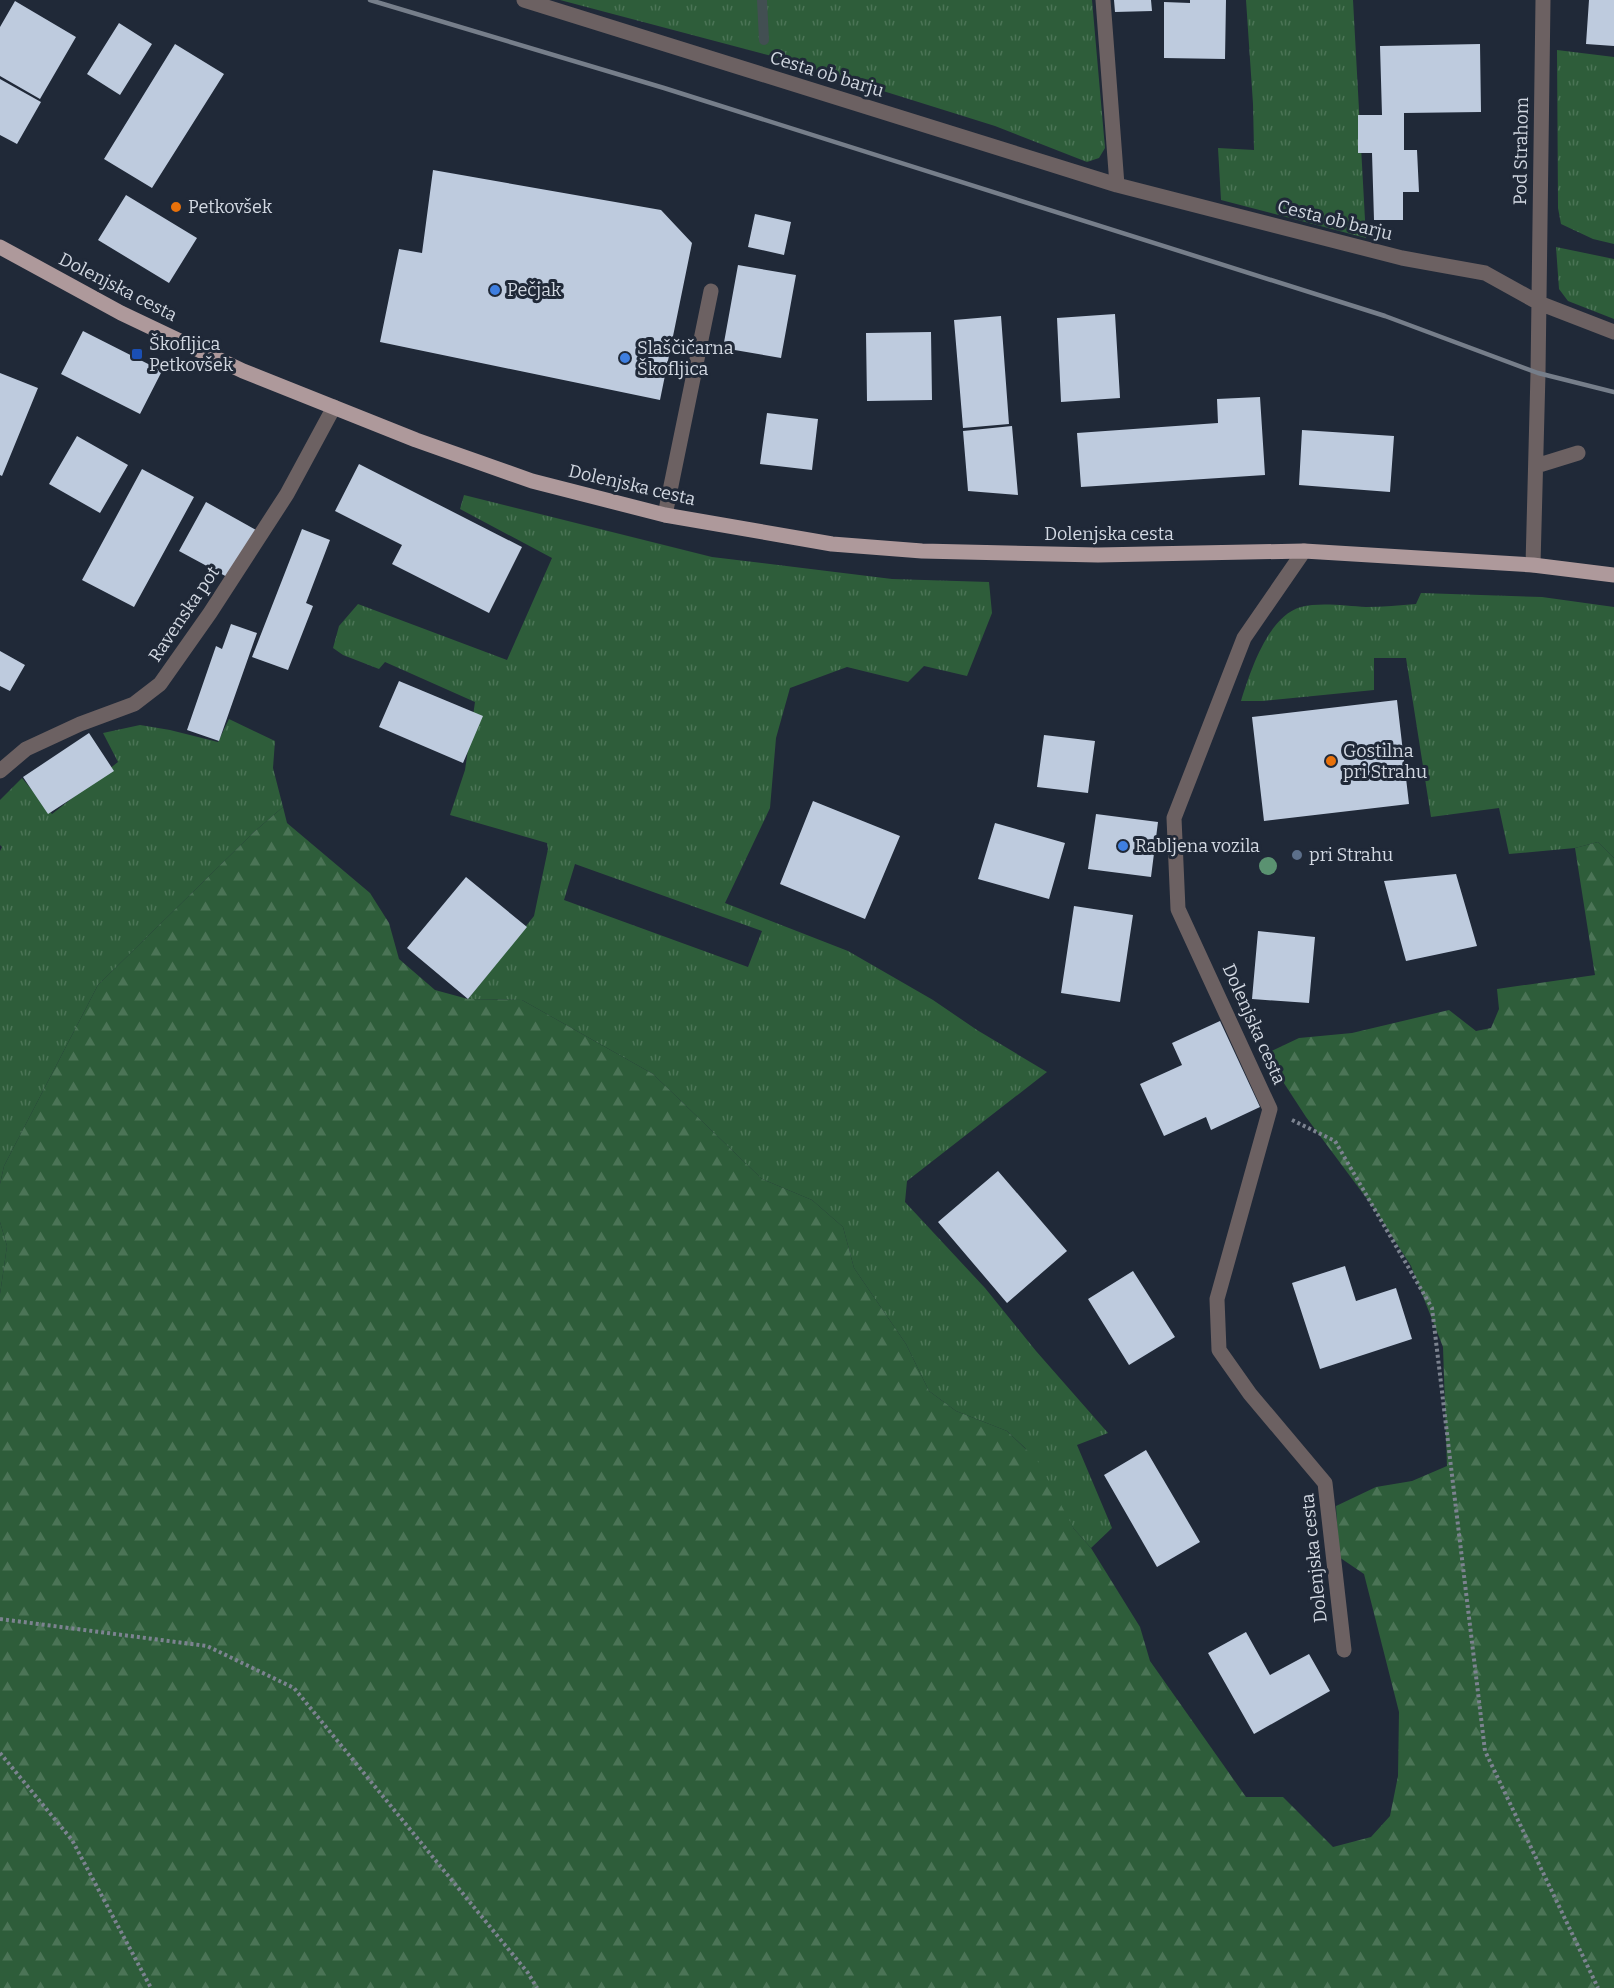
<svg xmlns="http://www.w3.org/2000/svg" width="1614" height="1988" font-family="Bitter,serif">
  <defs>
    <pattern id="grass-tufts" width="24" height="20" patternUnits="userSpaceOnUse" patternTransform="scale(1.5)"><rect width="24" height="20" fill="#2e5d3a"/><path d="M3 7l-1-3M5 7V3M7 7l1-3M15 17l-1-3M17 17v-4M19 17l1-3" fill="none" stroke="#4b7456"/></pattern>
    <pattern id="forest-firs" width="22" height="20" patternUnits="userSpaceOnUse" patternTransform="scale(1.5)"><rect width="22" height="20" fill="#2e5d3a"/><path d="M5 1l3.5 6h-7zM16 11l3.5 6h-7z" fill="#4b7456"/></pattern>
  </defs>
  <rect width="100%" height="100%" fill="#202938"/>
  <path fill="url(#grass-tufts)" fill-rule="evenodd" d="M 560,0 L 1092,0 L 1105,148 L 1099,158 L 1087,162 L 995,126 L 768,55 Z
    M 1246,0 L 1353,0 L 1366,238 L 1221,200 L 1218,148 L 1254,150 L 1253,104 Z
    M 1557,50 L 1614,57 L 1614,244 L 1593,239 L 1561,224 L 1558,208 Z
    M 1556,247 L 1614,259 L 1614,319 L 1568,301 L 1559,289 Z
    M 464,495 L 712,557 L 892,579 L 989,582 L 992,613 L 967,676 L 924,666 L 908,682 L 847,667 L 790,688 L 776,738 L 770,808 L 725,903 L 848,951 L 933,1000 L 977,1030 L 1047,1072 L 907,1181 L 905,1202 L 985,1288 L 1036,1351 L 1108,1433 L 1077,1445 L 1112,1528 L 1091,1548 L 1074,1529 L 1025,1448 L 1007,1431 L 956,1411 L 929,1391 L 906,1344 L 854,1268 L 843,1227 L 812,1200 L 762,1179 L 653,1074 L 522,1000 L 468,999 L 534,916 L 548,849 L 547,843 L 450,815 L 465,770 L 475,702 L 385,662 L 379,669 L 343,655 L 333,648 L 339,626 L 358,604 L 507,660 L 552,558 L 460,509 ZM 575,864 L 762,931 L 748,967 L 564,900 Z
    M 1421,593 L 1542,597 L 1614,607 L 1614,858 L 1598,842 L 1575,848 L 1509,854 L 1499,808 L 1431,817 L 1406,658 L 1374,658 L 1374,690 L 1263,701 L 1241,701 C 1250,672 1268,616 1301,607 C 1320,602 1347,606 1366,607 C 1383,607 1400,605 1416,604 Z
    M 229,719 L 275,741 L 273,768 L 283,807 L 255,831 L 98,985 L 4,1166 L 0,1184 L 0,851 L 2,847 L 0,845 L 0,800 L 22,778 L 52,814 L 118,762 L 103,733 L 140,725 L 170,730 L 218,742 Z
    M 0,1222 L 7,1246 L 0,1294 Z"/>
  <path fill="url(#forest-firs)" d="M 283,807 L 287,823 L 370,893 L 389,923 L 399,959 L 435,990 L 468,999 L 522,1000 L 653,1074 L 762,1179 L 812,1200 L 843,1227 L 854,1268 L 906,1344 L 929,1391 L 956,1411 L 1007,1431 L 1037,1460 L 1074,1529 L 1091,1548 L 1140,1627 L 1150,1661 L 1246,1797 L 1283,1797 L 1333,1847 L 1371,1837 L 1390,1816 L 1398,1776 L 1399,1712 L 1364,1574 L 1339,1557 L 1336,1506 L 1376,1487 L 1412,1481 L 1447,1466 L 1443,1347 L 1411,1266 L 1376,1211 L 1306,1117 L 1265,1054 L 1299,1038 L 1352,1033 L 1449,1010 L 1476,1031 L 1491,1028 L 1499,1009 L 1497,989 L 1595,975 L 1575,848 L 1598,842 L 1614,858 L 1614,1988 L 0,1988 L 0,1294 L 7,1246 L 0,1222 L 0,1184 L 4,1166 L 98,985 L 255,831 Z"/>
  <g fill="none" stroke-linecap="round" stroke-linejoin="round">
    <path stroke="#424f52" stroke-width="10" d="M 762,0 L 764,40"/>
  </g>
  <path fill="#becbde" d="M 1114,0 L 1151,0 L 1152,11 L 1115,12 Z
    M 1190,0 L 1226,0 L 1225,59 L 1164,58 L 1164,2 L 1190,3 Z
    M 1589,0 L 1614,0 L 1614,46 L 1586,44 Z
    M 15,1 L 76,37 L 40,99 L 0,76 L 0,27 Z
    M 119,23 L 152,44 L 120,95 L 87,74 Z
    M 175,44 L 224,74 L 152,188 L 104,159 Z
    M 1480,44 L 1481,112 L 1404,113 L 1404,150 L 1417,150 L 1419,192 L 1403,192 L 1403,220 L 1374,220 L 1372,153 L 1358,153 L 1358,115 L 1382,115 L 1380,46 Z
    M 0,79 L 41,102 L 17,144 L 0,135 Z
    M 433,170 L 661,210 L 692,243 L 660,400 L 380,342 L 399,249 L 422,253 Z
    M 126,195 L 197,238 L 169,283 L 98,240 Z
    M 755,214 L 791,222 L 784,255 L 748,247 Z
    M 738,265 L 796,275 L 781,358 L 723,348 Z
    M 1115,314 L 1120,398 L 1061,402 L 1057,318 Z
    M 1001,316 L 1009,424 L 963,428 L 954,320 Z
    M 83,331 L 162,371 L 140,414 L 61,374 Z
    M 931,332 L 932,400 L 867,401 L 866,333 Z
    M 0,373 L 38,388 L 2,476 L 0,475 Z
    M 1260,397 L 1265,475 L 1081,487 L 1077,433 L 1218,423 L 1217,399 Z
    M 767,413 L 818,419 L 812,470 L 760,464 Z
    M 1012,426 L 1018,495 L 968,491 L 963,431 Z
    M 1302,430 L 1394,436 L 1390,492 L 1299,485 Z
    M 77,436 L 128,465 L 100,513 L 49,484 Z
    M 359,464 L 522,547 L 489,613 L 392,564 L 402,545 L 335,511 Z
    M 142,469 L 194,497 L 134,607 L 82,580 Z
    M 206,502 L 256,530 L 229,578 L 179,551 Z
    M 302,529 L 330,540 L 306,603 L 313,606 L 288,670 L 252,657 Z
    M 231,624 L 257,633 L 219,741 L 187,730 L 216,646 L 222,649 Z
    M 0,651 L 25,665 L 10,691 L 0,686 Z
    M 399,681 L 483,716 L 463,763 L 379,727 Z
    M 1397,700 L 1409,804 L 1264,821 L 1252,717 Z
    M 89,733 L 114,771 L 48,814 L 23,777 Z
    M 1044,735 L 1095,741 L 1088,793 L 1037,787 Z
    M 813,801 L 900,836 L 865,919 L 780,884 Z
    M 1096,814 L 1158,822 L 1151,877 L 1088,869 Z
    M 995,823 L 1065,843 L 1049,899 L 978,879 Z
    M 1456,874 L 1477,946 L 1406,961 L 1384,881 Z
    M 466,877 L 527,927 L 468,999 L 407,948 Z
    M 1074,906 L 1133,915 L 1120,1002 L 1061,993 Z
    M 1258,931 L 1315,937 L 1309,1003 L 1252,999 Z
    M 1220,1021 L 1260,1107 L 1211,1130 L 1206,1117 L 1164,1136 L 1140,1084 L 1182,1065 L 1172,1043 Z
    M 998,1171 L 1067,1251 L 1007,1303 L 938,1222 Z
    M 1345,1266 L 1356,1301 L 1396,1288 L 1412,1339 L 1320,1369 L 1292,1283 Z
    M 1133,1271 L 1175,1337 L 1129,1365 L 1088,1299 Z
    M 1146,1450 L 1200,1542 L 1157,1567 L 1104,1475 Z
    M 1246,1632 L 1270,1675 L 1309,1654 L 1330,1691 L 1254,1734 L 1208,1653 Z"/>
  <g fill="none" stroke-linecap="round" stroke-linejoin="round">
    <path stroke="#7c8390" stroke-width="4" stroke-dasharray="3 3" stroke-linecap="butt" d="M 1292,1120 L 1335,1141 L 1432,1308 L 1485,1751 L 1598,1988
      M 0,1619 L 207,1646 L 294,1688 L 528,1973 L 537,1988
      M 0,1753 L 72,1840 L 151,1988"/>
    <path stroke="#6c6162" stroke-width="15" d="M 524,0 L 1117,185 L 1402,258 L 1485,273 L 1539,303 L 1614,332
      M 1103,0 L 1117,185
      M 1536,466 L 1578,453
      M 665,515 L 711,291
      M 1304,551 L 1244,638 L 1174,818 L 1178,909 L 1270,1109 L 1217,1299 L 1219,1350 L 1250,1394 L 1325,1483 L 1344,1650
      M 1533,565 L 1538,373 L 1543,0
      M 0,771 L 26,749 L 80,724 L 134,704 L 160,684 L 210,613 L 287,494 L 334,407"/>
    <path stroke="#ae999b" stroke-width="15" d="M 0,247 L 121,313 L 243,371 L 416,440 L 532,481 L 665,515 L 832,544 L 922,551 L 1098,555 L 1304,551 L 1533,565 L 1614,575"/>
    <path stroke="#767e8a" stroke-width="4.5" d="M 370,0 L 664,88 L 1385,316 L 1538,373 L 1614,392"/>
  </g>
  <circle fill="#5a9271" cx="1268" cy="866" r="9"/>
  <g fill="#e8710a" stroke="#202938" stroke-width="2">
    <circle cx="176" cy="207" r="6"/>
    <circle cx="1331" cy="761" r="6"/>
  </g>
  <g fill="#3f7fe0" stroke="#202938" stroke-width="2">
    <circle cx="495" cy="290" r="6"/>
    <circle cx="625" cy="358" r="6"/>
    <circle cx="1123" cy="846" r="6"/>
  </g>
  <rect fill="#1a4fb4" stroke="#202938" stroke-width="2" x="131" y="348" width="12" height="12" rx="3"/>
  <circle fill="#5c6f8a" stroke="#202938" stroke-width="2" cx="1297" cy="855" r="6"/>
  <g text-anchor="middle" stroke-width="6" stroke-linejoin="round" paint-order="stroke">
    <g font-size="18" fill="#d2d8e2" stroke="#202938">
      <text transform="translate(827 74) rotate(17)" y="6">Cesta ob barju</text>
      <text transform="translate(1521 151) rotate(-89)" y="6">Pod Strahom</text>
      <text transform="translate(1335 220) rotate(14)" y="6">Cesta ob barju</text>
      <text transform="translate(118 287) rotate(27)" y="6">Dolenjska cesta</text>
      <text transform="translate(632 485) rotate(13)" y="6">Dolenjska cesta</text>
      <text x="1109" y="540">Dolenjska cesta</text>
      <text transform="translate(184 614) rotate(-56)" y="6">Ravenska pot</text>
      <text transform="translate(1254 1024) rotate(66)" y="6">Dolenjska cesta</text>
      <text transform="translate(1314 1558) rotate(-96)" y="6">Dolenjska cesta</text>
    </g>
    <g font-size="18" fill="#d2d8e2" stroke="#202938" text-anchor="start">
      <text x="188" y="213">Petkovšek</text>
      <text x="507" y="296">Pečjak</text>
      <text x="149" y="350">Škofljica<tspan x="149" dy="21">Petkovšek</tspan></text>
      <text x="637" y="354">Slaščičarna<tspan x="637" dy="21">Škofljica</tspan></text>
      <text x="1343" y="757">Gostilna<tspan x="1343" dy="21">pri Strahu</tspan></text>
      <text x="1135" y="852">Rabljena vozila</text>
      <text x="1309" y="861">pri Strahu</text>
    </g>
  </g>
</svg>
